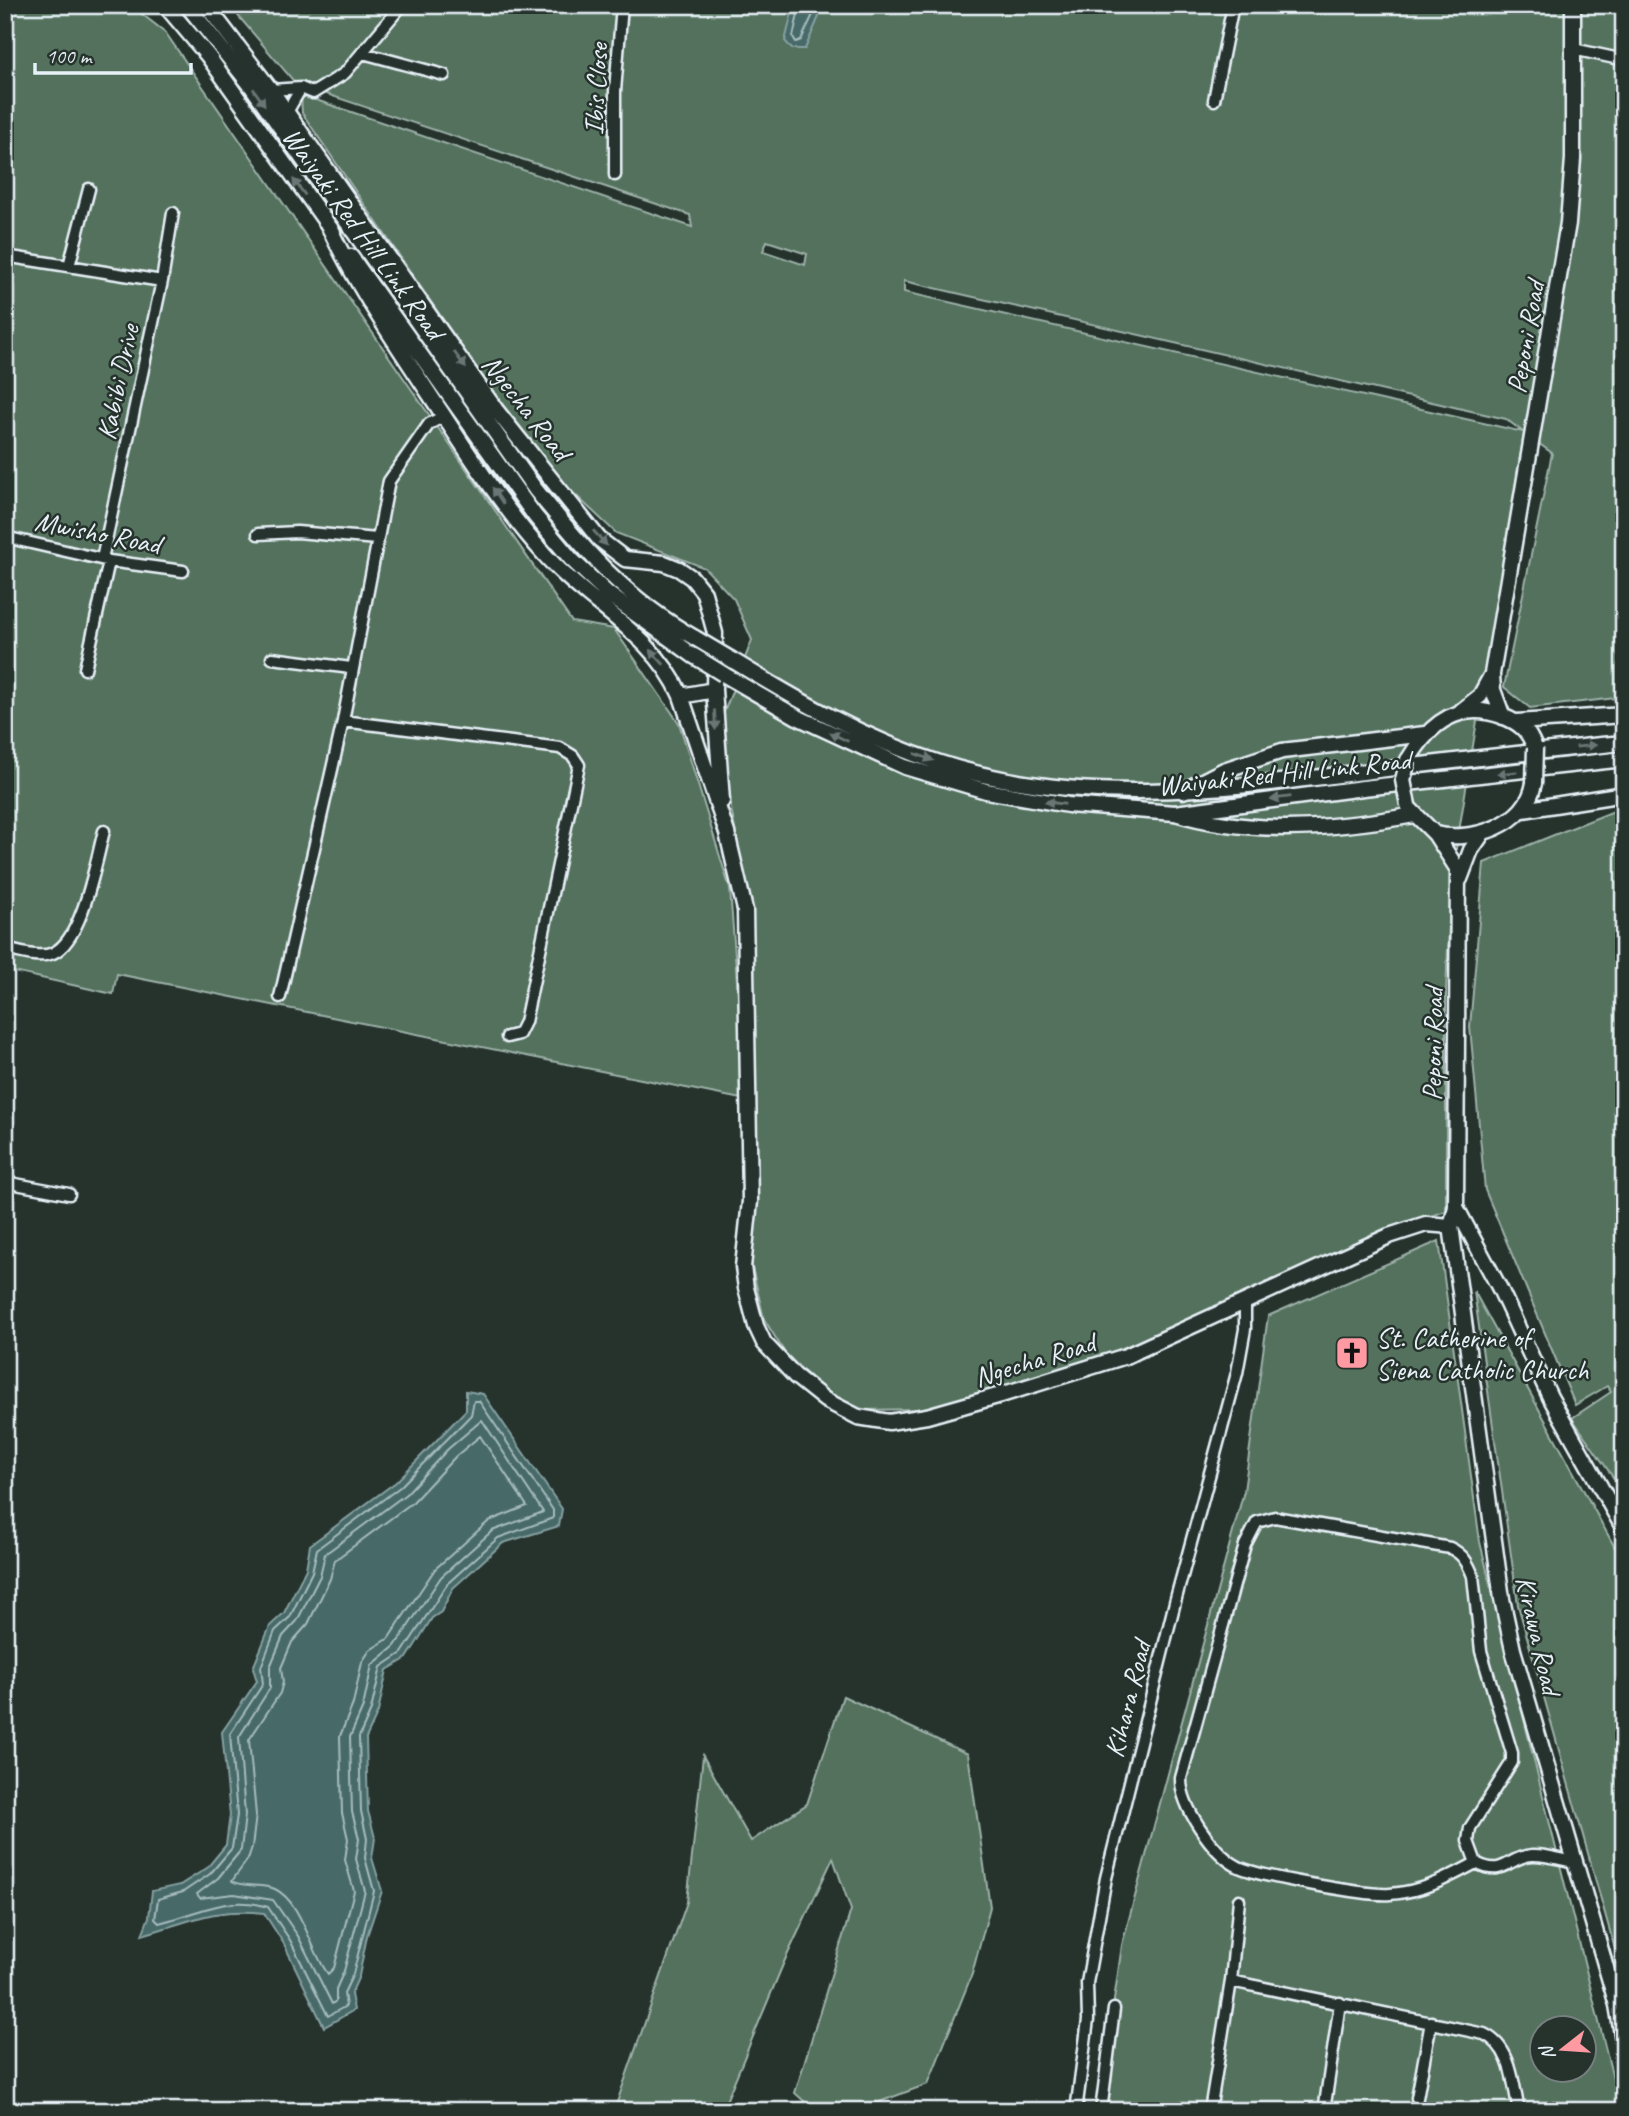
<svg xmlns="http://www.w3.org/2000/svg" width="1629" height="2116" font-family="Caveat,sans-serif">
  <rect width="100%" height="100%" fill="#26332d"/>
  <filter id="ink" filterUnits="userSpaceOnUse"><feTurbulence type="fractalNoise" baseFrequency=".0143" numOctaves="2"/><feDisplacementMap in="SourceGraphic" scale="14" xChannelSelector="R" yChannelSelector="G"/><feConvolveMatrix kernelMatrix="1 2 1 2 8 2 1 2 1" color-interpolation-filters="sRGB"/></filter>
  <g filter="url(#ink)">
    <path fill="#52715b" stroke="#9db1aa" stroke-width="2" fill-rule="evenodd" d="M 5,5 L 130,5 L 165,32 L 572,622 L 614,629 L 679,723 L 730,889 L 746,1100 L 117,974 L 113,994 L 5,970 Z
      M 229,5 L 1624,5 L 1624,697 L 1530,708 L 1504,687 L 1552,453 L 1524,433 L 1451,880 L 1446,992 L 1446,1211 L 1367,1237 L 1169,1335 L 1024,1383 L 921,1409 L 861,1410 L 822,1389 L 785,1353 L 764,1319 L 751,1263 L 751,913 L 726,782 L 723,715 L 752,640 L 734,599 L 705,568 L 616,533 L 566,486 L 521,434 L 302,113 L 301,95 L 692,227 L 690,215 L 296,84 ZM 767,241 L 807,254 L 805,265 L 763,251 ZM 904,281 L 1506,419 L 1523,432 L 904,292 Z
      M 1624,807 L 1624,1493 L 1572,1418 L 1611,1392 L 1607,1386 L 1575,1405 L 1485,1190 L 1470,1027 L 1484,863 Z
      M 1439,1241 L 1480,1542 L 1621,2111 L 1098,2111 L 1122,1945 L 1244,1491 L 1268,1316 ZM 1542,2028 L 1584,2028 L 1584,2070 L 1542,2070 Z
      M 1474,1291 L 1624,1564 L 1624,1981 L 1518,1605 Z
      M 843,1696 L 968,1754 L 990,1907 L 972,1974 L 928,2084 L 855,2111 L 815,2111 L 795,2093 L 851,1910 L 833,1858 L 784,1962 L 722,2111 L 614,2111 L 687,1902 L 703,1756 L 751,1841 L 807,1804 Z"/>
    <path fill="#466a68" stroke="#87a0a2" stroke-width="2" d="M 794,5 L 841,5 L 841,8 L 837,12 L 821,12 L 805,49 L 792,49 L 785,41 Z
      M 466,1391 L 483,1394 L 562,1509 L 559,1526 L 503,1543 L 453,1588 L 441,1612 L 432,1618 L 407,1658 L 387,1670 L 378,1712 L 366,1738 L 368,1811 L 375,1838 L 372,1858 L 382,1891 L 367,1936 L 359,1976 L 351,1994 L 354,2010 L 324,2027 L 284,1944 L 264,1913 C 213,1907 189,1922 142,1935 L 149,1917 L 152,1891 L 180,1885 L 207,1868 L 226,1845 L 230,1815 L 222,1732 L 257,1681 L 253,1668 L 270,1626 L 284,1613 L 306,1569 L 310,1545 L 396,1482 L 466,1410 Z"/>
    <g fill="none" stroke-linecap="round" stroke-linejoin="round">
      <path stroke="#a7bbbe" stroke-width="2" d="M 800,5 L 793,37 L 796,42 L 801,40 L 816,8 L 833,5
        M 479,1401 L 553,1510 L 553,1518 L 498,1538 L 448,1583 L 402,1653 L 381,1667 L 371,1710 L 359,1737 L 361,1811 L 367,1839 L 365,1858 L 374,1891 L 353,1974 L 344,1993 L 346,2006 L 328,2016 L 290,1940 L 268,1907 C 229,1894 196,1914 159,1923 L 155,1919 L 158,1899 L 183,1892 L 210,1874 L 232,1848 L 237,1815 L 230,1734 L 263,1684 L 261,1667 L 275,1631 L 290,1617 L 312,1572 L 317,1549 L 400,1487 L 471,1415 L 474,1401 Z
        M 482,1420 L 543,1512 L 492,1531 L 441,1577 L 395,1646 L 372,1665 L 363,1707 L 350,1737 L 352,1812 L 359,1839 L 356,1859 L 365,1891 L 344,1971 L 336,1989 L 336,2001 L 332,2004 L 298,1936 L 273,1900 L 234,1894 L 200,1898 L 197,1894 L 218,1878 L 241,1850 L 245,1815 L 239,1737 L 270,1688 L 270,1667 L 283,1636 L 297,1621 L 320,1576 L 325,1554 L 406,1494 L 448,1449 Z
        M 480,1436 L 527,1506 L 489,1521 L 435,1569 L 388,1639 L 370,1650 L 362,1662 L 353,1704 L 340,1736 L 342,1813 L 348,1839 L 345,1860 L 354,1891 L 334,1968 L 328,1974 C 311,1952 302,1902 275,1889 C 262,1883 244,1888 232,1881 L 248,1859 L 252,1847 L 256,1815 L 249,1740 L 280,1693 L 283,1682 L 281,1668 L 292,1642 L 308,1624 L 330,1579 L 335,1560 L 413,1502 L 456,1456 Z"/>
      <defs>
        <path id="street" d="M 1573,49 L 1624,60
          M 363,53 L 444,75
          M 271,90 L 301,88
          M 1214,100 L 1233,5
          M 286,114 L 301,88 L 313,93 L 345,73 L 402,5
          M 615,175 L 615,91 L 622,5
          M 5,256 L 162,281
          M 69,266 L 89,189
          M 258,534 L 297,532 L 377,539
          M 5,537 L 109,561 L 183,571
          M 102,559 L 162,281 L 173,213
          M 272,658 L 351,668
          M 85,669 L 109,561
          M 343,721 L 560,748 L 573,756 L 579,765 L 525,1022 L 519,1034 L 507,1037
          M 5,949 C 19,952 40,959 53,953 C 83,940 96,860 104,831
          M 280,997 L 343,721 L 389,481 L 429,424 L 444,416
          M 5,1182 L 69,1194
          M 1275,1517 L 1450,1548 C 1463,1554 1468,1563 1473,1576 L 1481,1651 L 1512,1753 L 1512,1762 L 1470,1828 L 1468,1841 L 1476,1863 C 1448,1878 1422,1892 1390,1894 C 1369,1896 1255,1876 1237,1866 C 1213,1854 1180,1805 1181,1778 L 1245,1545 L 1257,1522 Z
          M 1476,1863 C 1505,1878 1507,1857 1532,1855 C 1545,1854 1562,1860 1575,1862
          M 1231,1981 L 1484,2034 C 1512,2047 1513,2084 1519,2111
          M 1417,2098 L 1431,2022
          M 1076,2111 L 1088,2020 L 1087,1983 L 1106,1878 L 1175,1602 L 1237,1373 L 1245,1329 L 1245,1303
          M 1101,2111 L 1114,2009
          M 1210,2111 L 1231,1981 L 1239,1900
          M 1324,2111 L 1340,2003"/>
        <path id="secondary" d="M 165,5 L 208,56 L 333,232
          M 187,5 L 252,87 L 535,489 C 584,550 626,599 695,638
          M 206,5 L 271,90 L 496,410 L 599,539 L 625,559 L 664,563 L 679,569 L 692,578 L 704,593 L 715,633 L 714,690 L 722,801
          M 329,227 C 357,287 394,340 430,395 C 466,450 501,506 545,555 C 588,604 654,634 681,696 L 727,833 L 745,910 L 750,1201 L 743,1267 L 746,1288 L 756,1326 L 764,1343 L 795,1376 L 825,1400 L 858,1417 L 889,1422 L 927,1416 L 1001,1395 L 1126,1356 L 1389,1236 L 1426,1224 L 1451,1226
          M 351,257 L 535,516 L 571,559 L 608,594 L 694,656
          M 732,660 C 799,701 865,739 940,763 C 1075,807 1218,790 1355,773 C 1445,762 1534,751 1624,743
          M 723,674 L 797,717 L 905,767 L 986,791 L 1068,805 L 1175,813 L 1363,788 L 1624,759
          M 681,696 L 714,690
          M 1456,1207 L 1500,1289 L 1550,1397 L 1624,1529"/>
        <path id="primary" d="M 1492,675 L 1493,690 L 1503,717
          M 1461,711 L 1480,696 L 1492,674 L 1568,223 L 1573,159 L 1573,5
          M 1517,722 L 1624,715
          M 1408,760 C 1430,723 1459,700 1502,716 C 1520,723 1528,730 1535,748
          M 1183,791 L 1224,770 L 1282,751 L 1425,734
          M 1410,809 L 1435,834 C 1472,843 1527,825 1534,783
          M 1523,810 L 1624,794
          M 1175,813 C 1250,836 1338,829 1414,815
          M 1435,834 L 1458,870 L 1456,1207 L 1451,1226 L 1502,1599 L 1513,1650 L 1617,2005 L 1624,2046
          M 1460,879 L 1471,850 L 1482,834"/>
      </defs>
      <use href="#street" stroke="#e8f1f8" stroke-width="15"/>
      <use href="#secondary" stroke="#e8f1f8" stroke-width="19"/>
      <use href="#primary" stroke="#e8f1f8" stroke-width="19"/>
      <use href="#street" stroke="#26332d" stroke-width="10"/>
      <use href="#secondary" stroke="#26332d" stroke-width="14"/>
      <use href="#primary" stroke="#26332d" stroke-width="14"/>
      <defs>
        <path id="secondary-bridge" d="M 695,638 L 732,660
          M 694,656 L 723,674"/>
        <path id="primary-bridge" d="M 1534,783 L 1535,748
          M 1408,805 L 1403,780 L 1408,760"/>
      </defs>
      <use href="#secondary-bridge" stroke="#e8f1f8" stroke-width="19" stroke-linecap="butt"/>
      <use href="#primary-bridge" stroke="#e8f1f8" stroke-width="19" stroke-linecap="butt"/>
      <use href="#secondary-bridge" stroke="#26332d" stroke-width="14"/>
      <use href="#primary-bridge" stroke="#26332d" stroke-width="14"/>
    </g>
    <defs><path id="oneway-solid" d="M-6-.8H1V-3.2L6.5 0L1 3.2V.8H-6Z" transform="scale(1.75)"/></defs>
    <g fill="#6a7674">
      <use href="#oneway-solid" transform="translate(259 97) rotate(55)"/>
      <use href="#oneway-solid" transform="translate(299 187) rotate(-127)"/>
      <use href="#oneway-solid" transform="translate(460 360) rotate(54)"/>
      <use href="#oneway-solid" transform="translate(498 496) rotate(-123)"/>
      <use href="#oneway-solid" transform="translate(600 538) rotate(48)"/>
      <use href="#oneway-solid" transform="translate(657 657) rotate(-133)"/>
      <use href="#oneway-solid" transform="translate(715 720) rotate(87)"/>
      <use href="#oneway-solid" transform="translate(839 737) rotate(-154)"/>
      <use href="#oneway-solid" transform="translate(1586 746) rotate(-6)"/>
      <use href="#oneway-solid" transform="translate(924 757) rotate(20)"/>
      <use href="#oneway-solid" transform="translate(1507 773) rotate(174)"/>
      <use href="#oneway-solid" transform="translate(1281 798) rotate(173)"/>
      <use href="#oneway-solid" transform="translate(1055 803) rotate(-172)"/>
    </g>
  </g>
  <defs>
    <symbol id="church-square" viewBox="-11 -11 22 22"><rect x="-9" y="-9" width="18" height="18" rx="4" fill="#ff9aa2" stroke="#26332d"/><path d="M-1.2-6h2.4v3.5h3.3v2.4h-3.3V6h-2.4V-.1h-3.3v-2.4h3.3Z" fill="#111"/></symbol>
  </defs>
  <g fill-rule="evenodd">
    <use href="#church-square" x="1333" y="1334" width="38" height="38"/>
  </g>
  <g text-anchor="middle" stroke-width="5" stroke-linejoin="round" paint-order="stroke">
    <g font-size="28" fill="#e8f1f8" stroke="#26332d">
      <text transform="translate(595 89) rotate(-87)" y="10">Ibis Close</text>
      <text transform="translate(364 233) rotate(54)" y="10">Waiyaki Red Hill Link Road</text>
      <text transform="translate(1525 337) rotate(-80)" y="10">Peponi Road</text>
      <text transform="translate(117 382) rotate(-78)" y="10">Kabibi Drive</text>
      <text transform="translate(527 407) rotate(52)" y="10">Ngecha Road</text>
      <text transform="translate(98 532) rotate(11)" y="10">Mwisho Road</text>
      <text transform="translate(1284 772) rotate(-6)" y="10">Waiyaki Red Hill Link Road</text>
      <text transform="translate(1432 1044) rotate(-89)" y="10">Peponi Road</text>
      <text transform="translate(1034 1359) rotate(-17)" y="10">Ngecha Road</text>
      <text transform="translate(1539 1635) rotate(77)" y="10">Kirawa Road</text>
      <text transform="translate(1127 1699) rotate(-76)" y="10">Kihara Road</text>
    </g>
    <g font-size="28" fill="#e8f1f8" stroke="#26332d" text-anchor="start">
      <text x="1376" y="1347">St. Catherine of<tspan x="1376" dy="32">Siena Catholic Church</tspan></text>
    </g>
  </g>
  <rect width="1629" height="2116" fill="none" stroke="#26332d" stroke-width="28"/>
  <rect x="14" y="14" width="1601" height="2088" fill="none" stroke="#e8f1f8" stroke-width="2.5" filter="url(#ink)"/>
  <g transform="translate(1563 2049) rotate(253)"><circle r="33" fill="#26332d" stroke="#747f7e" stroke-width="2"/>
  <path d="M0-5L12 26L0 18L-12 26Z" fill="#ff9aa2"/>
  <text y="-10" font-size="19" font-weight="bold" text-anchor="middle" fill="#e8f1f8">N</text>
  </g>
  <path d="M35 63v10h156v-10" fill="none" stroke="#e8f1f8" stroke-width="3.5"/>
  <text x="46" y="63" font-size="21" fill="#e8f1f8" stroke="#26332d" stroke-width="5" paint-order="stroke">100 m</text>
</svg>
